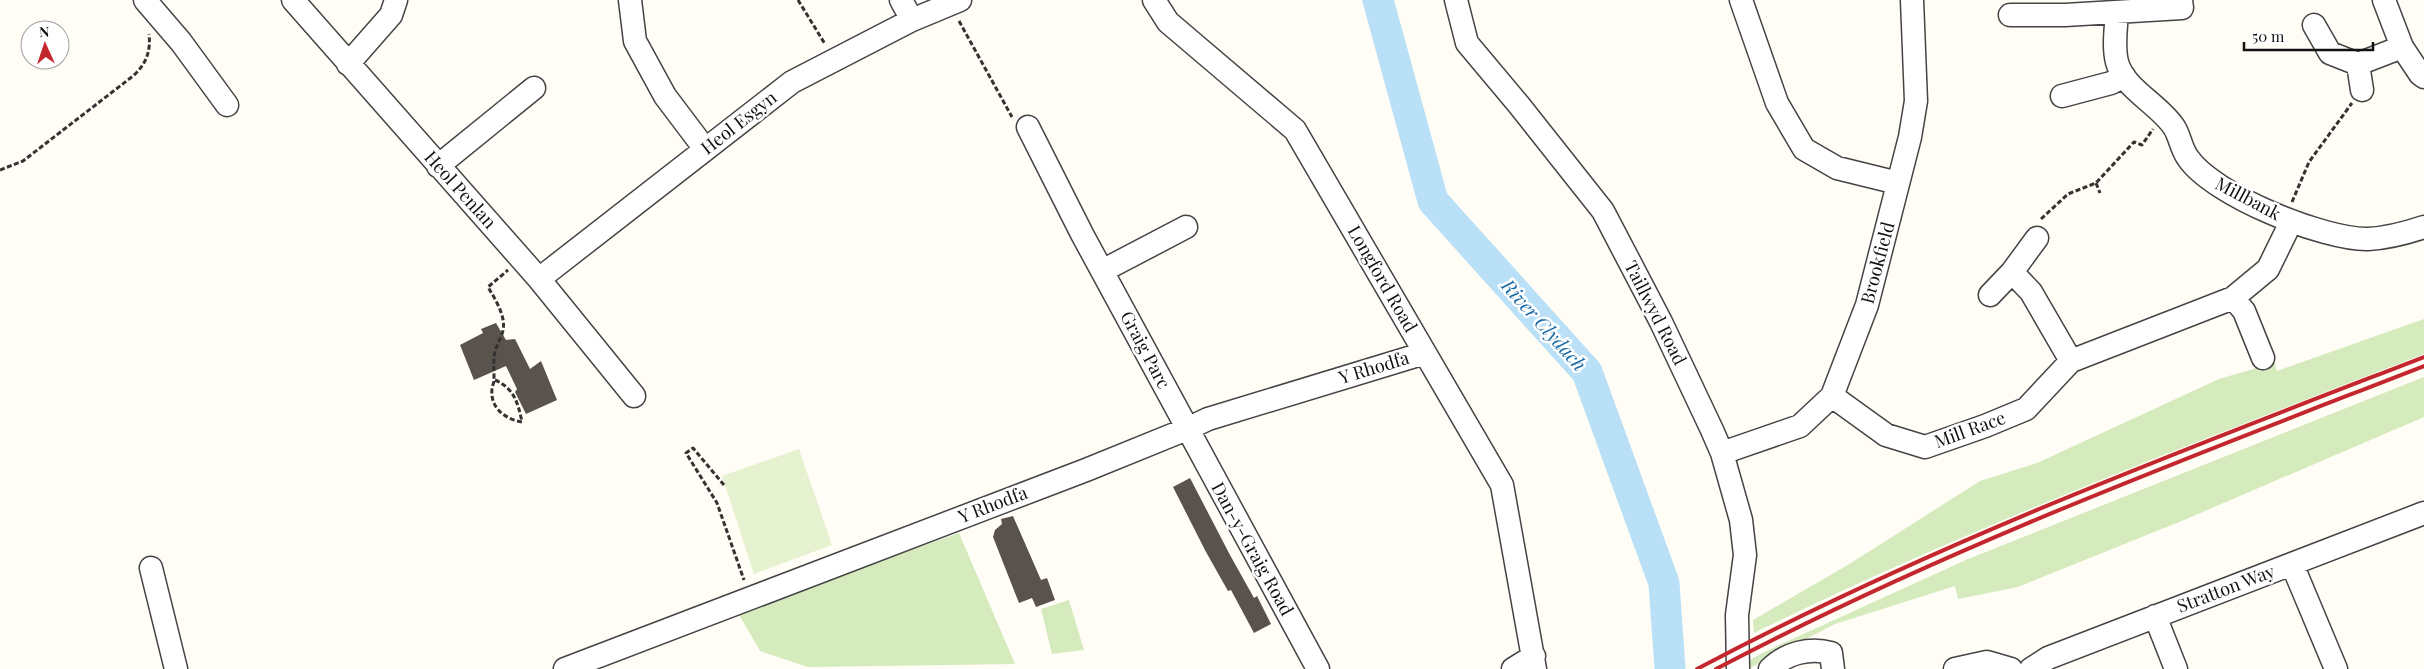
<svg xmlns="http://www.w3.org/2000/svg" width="2424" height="669" font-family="'Playfair Display',serif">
  <rect width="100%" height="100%" fill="#fffdf5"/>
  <path fill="#d5ebbd" d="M 2424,319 L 2424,354 C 2199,441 1971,526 1754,633 L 1753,620 L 1851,563 L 1980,481 L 2037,463 L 2219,379 L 2274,363 L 2277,371 Z
    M 2424,377 L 2424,417 L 2184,520 L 2018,587 L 1958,599 L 1955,586 L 1835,624 L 1748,669 L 1748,661 L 1764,652 L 1968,559 Z
    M 959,533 L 1015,664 L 808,667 L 760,651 L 738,613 Z
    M 1069,600 L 1084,650 L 1052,654 L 1041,609 Z"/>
  <path fill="#e6f2cf" d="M 799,449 L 832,545 L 754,574 L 722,476 Z"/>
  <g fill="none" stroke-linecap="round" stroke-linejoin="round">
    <path stroke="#b9e0f7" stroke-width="31" d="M 1378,0 L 1433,201 L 1587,372 L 1664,583 L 1670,669"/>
  </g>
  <path fill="#5a524d" d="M 496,323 L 506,340 L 515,339 L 530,369 L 541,361 L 557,400 L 526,414 L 515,392 L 517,389 L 506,366 L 474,380 L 460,345 L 483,333 L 481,329 Z
    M 1190,478 L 1230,555 L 1254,598 L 1257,596 L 1271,624 L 1254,633 L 1231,590 L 1228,591 L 1206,552 L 1173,487 Z
    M 1013,516 L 1041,580 L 1047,578 L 1055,600 L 1036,607 L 1032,598 L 1019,603 L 993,537 L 995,530 L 1002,524 L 1001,519 Z"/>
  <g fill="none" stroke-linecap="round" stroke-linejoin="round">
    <defs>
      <path id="minor" d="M 145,0 L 181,42 L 227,105
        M 293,0 L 539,279 L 634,396
        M 630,0 L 635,41 L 665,96 L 705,149
        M 901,0 L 912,20
        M 1154,0 L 1168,22 L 1295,130 L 1502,485 L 1535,669
        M 1456,0 L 1467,43 L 1519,105 L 1603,211 L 1661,322 L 1712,430 L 1722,453 L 1741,520 L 1745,555 L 1737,615 L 1738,669
        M 1741,0 L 1777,103 L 1804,149 L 1837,168 L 1898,183
        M 2384,0 L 2402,47 L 2420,74 L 2424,77
        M 2117,12 C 2116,28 2113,46 2117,62 C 2124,89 2159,104 2174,127 C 2180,136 2181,149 2188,158 C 2213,195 2324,240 2368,239 C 2388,238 2406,233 2424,227
        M 2010,15 L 2065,15 L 2182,8 L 2181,0
        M 2314,25 L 2330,53 L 2358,64
        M 348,64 L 391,15 L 396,0
        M 2362,90 L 2358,64 L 2402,47
        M 2062,96 L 2111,83 L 2124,76
        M 1028,127 L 1082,234 L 1318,669
        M 438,166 L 534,88
        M 1102,271 L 1186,227
        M 2012,272 L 2031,292 L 2071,361
        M 539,279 L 792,82 L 912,20 L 960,0
        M 1990,295 L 2012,272 L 2037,238
        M 2233,298 L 2244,311 L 2263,358
        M 1832,396 L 1886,435 L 1925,447 L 1985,426 L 2026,409 L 2071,361 L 2233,298 L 2268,269 L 2291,222
        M 1722,453 L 1800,426 L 1832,396 L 1867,305 L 1910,137 L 1916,101 L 1912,0
        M 2292,564 L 2336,669
        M 151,568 L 176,669
        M 2155,616 L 2176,669
        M 565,669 L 1086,470 L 1187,429 L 1208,419 L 1425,353
        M 1513,669 L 1534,656
        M 1770,669 C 1786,653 1810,647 1831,653 L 1833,669
        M 1955,669 L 1987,662 L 2011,669
        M 2031,669 L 2048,658 L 2424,513"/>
    </defs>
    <use href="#minor" stroke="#444" stroke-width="25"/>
    <path stroke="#333" stroke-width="3" stroke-dasharray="5 2.5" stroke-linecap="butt" d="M 798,0 L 825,44
      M 959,21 L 1012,117
      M 0,170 L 23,161 L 133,76 C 146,64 151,52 149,34
      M 2096,183 L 2100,193
      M 2292,202 L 2309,162 L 2352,103
      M 2041,219 L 2068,194 L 2096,183 L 2134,142 L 2142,145 L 2153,129
      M 495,380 C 514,388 518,403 522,422 C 505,419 490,408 492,389 C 492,385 495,382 494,378 C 494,368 493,361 495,351 C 497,344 502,337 503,330 C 506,316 495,299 488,287 L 508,270
      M 724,485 L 693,448 L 686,453 L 717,503 L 744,580"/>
    <use href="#minor" stroke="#fff" stroke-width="22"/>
    <path stroke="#c4262e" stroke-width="4" d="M 1697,669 C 1930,545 2178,452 2424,357
      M 1716,669 C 1943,549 2185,459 2424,366"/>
  </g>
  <g text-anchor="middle" stroke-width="5" stroke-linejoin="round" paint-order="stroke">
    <g font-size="18" fill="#111" stroke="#fff">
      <text transform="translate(739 123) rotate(-38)" y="6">Heol Esgyn</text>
      <text transform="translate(460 190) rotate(48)" y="6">Heol Penlan</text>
      <text transform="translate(2248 199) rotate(28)" y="6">Millbank</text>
      <text transform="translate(1878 263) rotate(-75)" y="6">Brookfield</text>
      <text transform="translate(1382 279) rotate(60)" y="6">Longford Road</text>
      <text transform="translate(1655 313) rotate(63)" y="6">Taillwyd Road</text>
      <text transform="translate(1145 350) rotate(62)" y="6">Graig Parc</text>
      <text transform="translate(1374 368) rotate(-17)" y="6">Y Rhodfa</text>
      <text transform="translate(1970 430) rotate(-20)" y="6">Mill Race</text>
      <text transform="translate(993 505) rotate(-21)" y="6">Y Rhodfa</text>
      <text transform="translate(1252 549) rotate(61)" y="6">Dan-y-Graig Road</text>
      <text transform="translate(2226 589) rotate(-21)" y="6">Stratton Way</text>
    </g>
    <g font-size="19" font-style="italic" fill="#1768a6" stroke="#fff">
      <text transform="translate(1544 325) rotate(48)" y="7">River Clydach</text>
    </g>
  </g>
  <g transform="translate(45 45) rotate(357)"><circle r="24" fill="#ffffff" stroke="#a0a0a0"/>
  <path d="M0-4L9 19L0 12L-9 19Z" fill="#c4262e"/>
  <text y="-8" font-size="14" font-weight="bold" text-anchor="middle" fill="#111111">N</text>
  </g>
  <path d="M2244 42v8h129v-8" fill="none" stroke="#111111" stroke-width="2.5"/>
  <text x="2252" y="42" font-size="15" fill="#111111" stroke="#ffffff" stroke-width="4" paint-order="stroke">50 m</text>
</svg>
